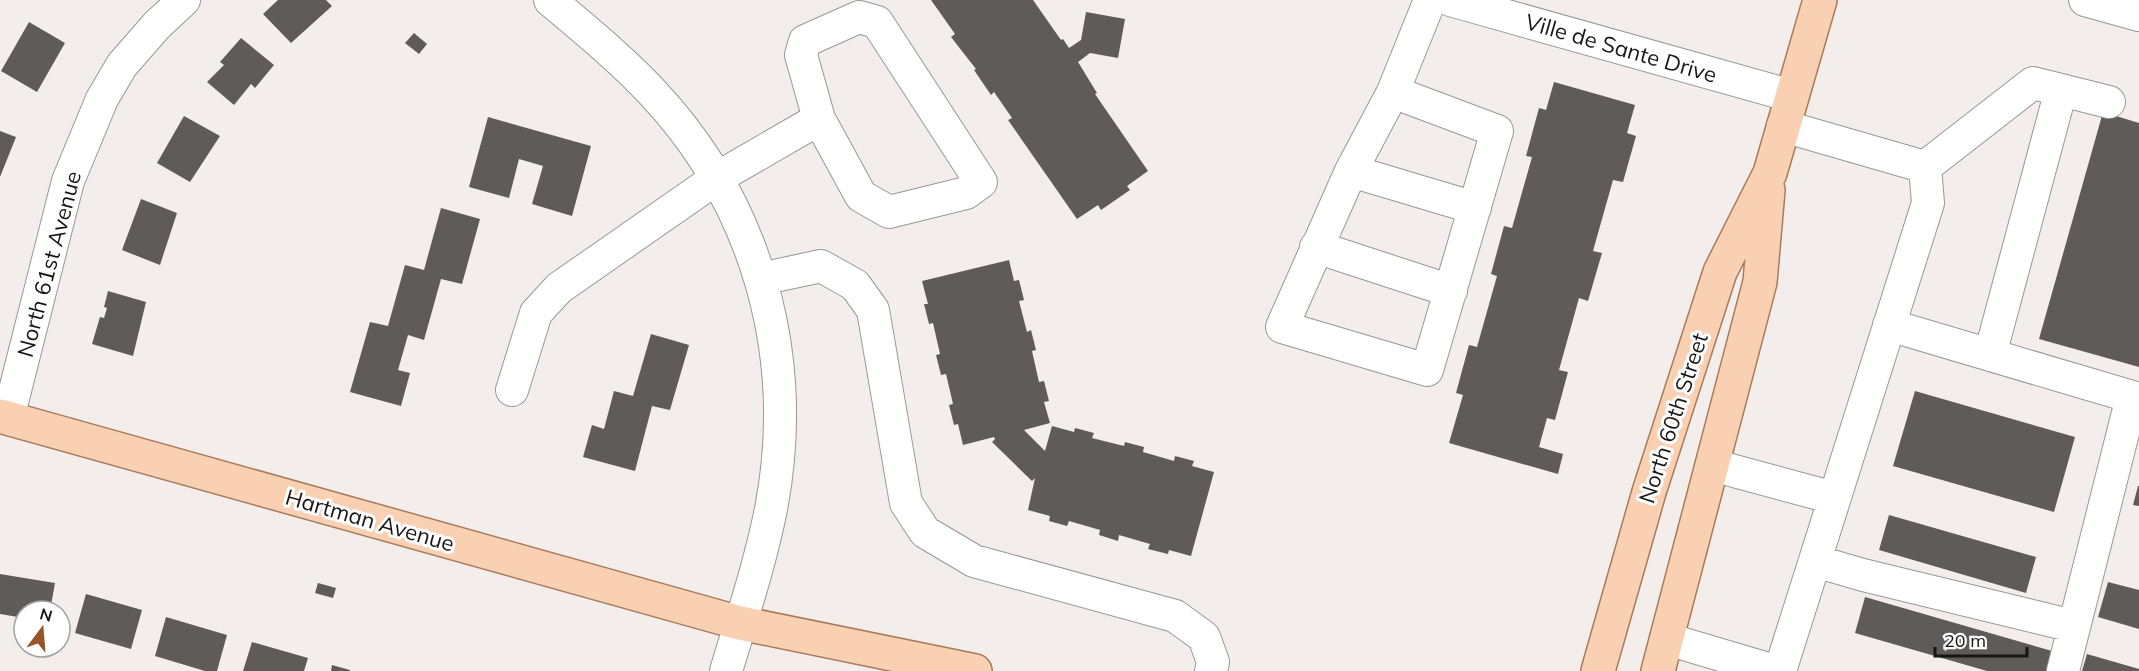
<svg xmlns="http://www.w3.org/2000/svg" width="2139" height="671" font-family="Mulish,sans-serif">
  <rect width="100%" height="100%" fill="#f3eeeb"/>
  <path fill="#5f5b59" d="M 278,0 L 326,0 L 332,6 L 291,43 L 263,14 Z
    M 931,0 L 1033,0 L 1061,40 L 1063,39 L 1069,48 L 1081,40 L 1086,12 L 1125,19 L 1118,58 L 1090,53 L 1078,62 L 1097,93 L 1095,94 L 1148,171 L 1127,186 L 1130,190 L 1101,210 L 1098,205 L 1077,219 L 1008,120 L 1012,118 L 994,92 L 991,95 L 974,70 L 976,69 L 951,37 L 955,34 Z
    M 29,22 L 65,43 L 37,92 L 1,71 Z
    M 414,33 L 427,44 L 419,54 L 405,43 Z
    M 241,38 L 274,65 L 255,88 L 251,84 L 234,105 L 207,82 L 224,65 L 220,62 Z
    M 1554,82 L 1635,105 L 1627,133 L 1636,136 L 1623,182 L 1613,180 L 1593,251 L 1602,253 L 1588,301 L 1579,298 L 1559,370 L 1568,372 L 1555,420 L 1547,418 L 1539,447 L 1563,454 L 1558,474 L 1449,443 L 1463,395 L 1456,393 L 1469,345 L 1477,347 L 1497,276 L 1491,274 L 1504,226 L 1512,228 L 1532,157 L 1526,156 L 1539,108 L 1546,110 Z
    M 2103,112 L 2139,123 L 2139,367 L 2039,339 Z
    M 184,116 L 220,136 L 190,182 L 157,163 Z
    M 488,117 L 591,146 L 572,216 L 532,204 L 543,166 L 519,159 L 509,198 L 469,187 Z
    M 0,131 L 16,137 L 0,177 Z
    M 141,199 L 177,213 L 160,265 L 122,250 Z
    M 441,208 L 480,219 L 462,284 L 441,279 L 424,340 L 408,335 L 398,370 L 410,373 L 401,406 L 350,392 L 370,322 L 388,326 L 405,265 L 424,270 Z
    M 1009,260 L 1014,281 L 1019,280 L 1024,300 L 1019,301 L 1027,332 L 1031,330 L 1036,350 L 1032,351 L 1039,382 L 1044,381 L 1049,401 L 1044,402 L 1050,423 L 1024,430 L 1045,451 L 1052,426 L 1074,432 L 1075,428 L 1094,433 L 1092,438 L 1124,446 L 1125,442 L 1144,447 L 1143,452 L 1174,461 L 1175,456 L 1194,461 L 1192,466 L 1214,472 L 1191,556 L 1169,550 L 1168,554 L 1148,549 L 1150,544 L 1119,535 L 1118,541 L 1099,535 L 1100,530 L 1069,521 L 1067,526 L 1049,521 L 1050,516 L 1028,510 L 1035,478 L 1032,481 L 992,442 L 995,439 L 994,437 L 963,445 L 958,424 L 954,425 L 949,405 L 953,404 L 946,374 L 941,375 L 936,355 L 940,354 L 933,323 L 929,324 L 924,304 L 928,304 L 922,281 Z
    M 108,291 L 146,302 L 133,356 L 92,344 L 100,317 L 104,318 L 107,308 L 104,307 Z
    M 651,334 L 689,345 L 670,410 L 652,406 L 635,471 L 583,457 L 592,425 L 604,429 L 614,391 L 633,396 Z
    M 1915,391 L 2075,437 L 2054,512 L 1893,466 Z
    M 2138,486 L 2139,486 L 2139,506 L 2133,505 Z
    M 1889,515 L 2036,557 L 2026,593 L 1879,550 Z
    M 0,574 L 55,583 L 50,611 L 24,611 L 24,618 L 0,614 Z
    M 2108,582 L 2139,590 L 2139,629 L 2098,617 Z
    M 318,583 L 336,588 L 333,598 L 315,593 Z
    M 86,594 L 142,610 L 131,649 L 75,633 Z
    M 1865,597 L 2052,651 L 2046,671 L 1987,671 L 1855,633 Z
    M 166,617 L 227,635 L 217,671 L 205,671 L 155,656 Z
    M 252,642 L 308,658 L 304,671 L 243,671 Z
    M 2087,654 L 2139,669 L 2139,671 L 2082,671 Z
    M 332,665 L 350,670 L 350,671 L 331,671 Z"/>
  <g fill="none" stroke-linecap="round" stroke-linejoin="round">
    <defs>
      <path id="minor" d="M 550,0 C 584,29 620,58 651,91 C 758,204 800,357 771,509 C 760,564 742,618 726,671
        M 1450,0 L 1792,96
        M 2085,0 L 2139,15
        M 1393,92 L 1497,131 L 1427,370 L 1282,327 L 1351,171 L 1393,92 L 1430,0
        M 1925,167 L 2033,83 L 2109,102
        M 1351,171 L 1475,208
        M 1316,247 L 1451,291
        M 760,279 L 821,266 L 855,285 L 873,310 L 906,503 L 925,532 L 974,561 L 1175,616 L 1204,637 L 1213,662 L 1211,671
        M 1889,325 L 2139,399
        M 1990,355 L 2061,90
        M 512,390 L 536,313 L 559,288 L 717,178 L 819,119 L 861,196 L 889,212 L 966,193 L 981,182 L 877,22 L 859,17 L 805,41 L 801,55 L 819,119
        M 8,418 L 68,181 L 102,99 L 122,65 L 157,25 L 184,0
        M 1712,465 L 1834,498
        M 1815,561 L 1863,575 L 2073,626
        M 1667,639 L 1775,671
        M 1780,671 L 1928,203 L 1925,167 L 1783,126
        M 2063,671 L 2132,397"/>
      <path id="major" d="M 0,416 L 740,623 L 975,671
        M 1598,671 L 1649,492 L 1720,272 L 1770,173 L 1820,0
        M 1658,671 L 1760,282 L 1768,190"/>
    </defs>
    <use href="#minor" stroke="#9b9794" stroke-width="34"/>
    <use href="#major" stroke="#a87b5b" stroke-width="36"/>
    <use href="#minor" stroke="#fff" stroke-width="32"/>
    <use href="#major" stroke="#fad0b3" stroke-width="33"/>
  </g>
  <g text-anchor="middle" stroke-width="6" stroke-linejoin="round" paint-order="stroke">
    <g font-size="22" fill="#171615" stroke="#fff">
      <text transform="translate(1621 48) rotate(16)" y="8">Ville de Sante Drive</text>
      <text transform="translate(49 264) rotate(-75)" y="8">North 61st Avenue</text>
      <text transform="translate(1673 418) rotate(-72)" y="8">North 60th Street</text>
      <text transform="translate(370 520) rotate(16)" y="8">Hartman Avenue</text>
    </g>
  </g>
  <g transform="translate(42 629) rotate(16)"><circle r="28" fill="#ffffff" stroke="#a2a2a1" stroke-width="1.5"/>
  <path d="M0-4.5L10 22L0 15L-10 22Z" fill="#985426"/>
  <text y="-9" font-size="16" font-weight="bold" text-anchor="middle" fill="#171615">N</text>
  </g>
  <path d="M1935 647v9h92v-9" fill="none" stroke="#171615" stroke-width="3"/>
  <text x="1944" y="647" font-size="18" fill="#171615" stroke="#ffffff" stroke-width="4.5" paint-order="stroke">20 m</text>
</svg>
